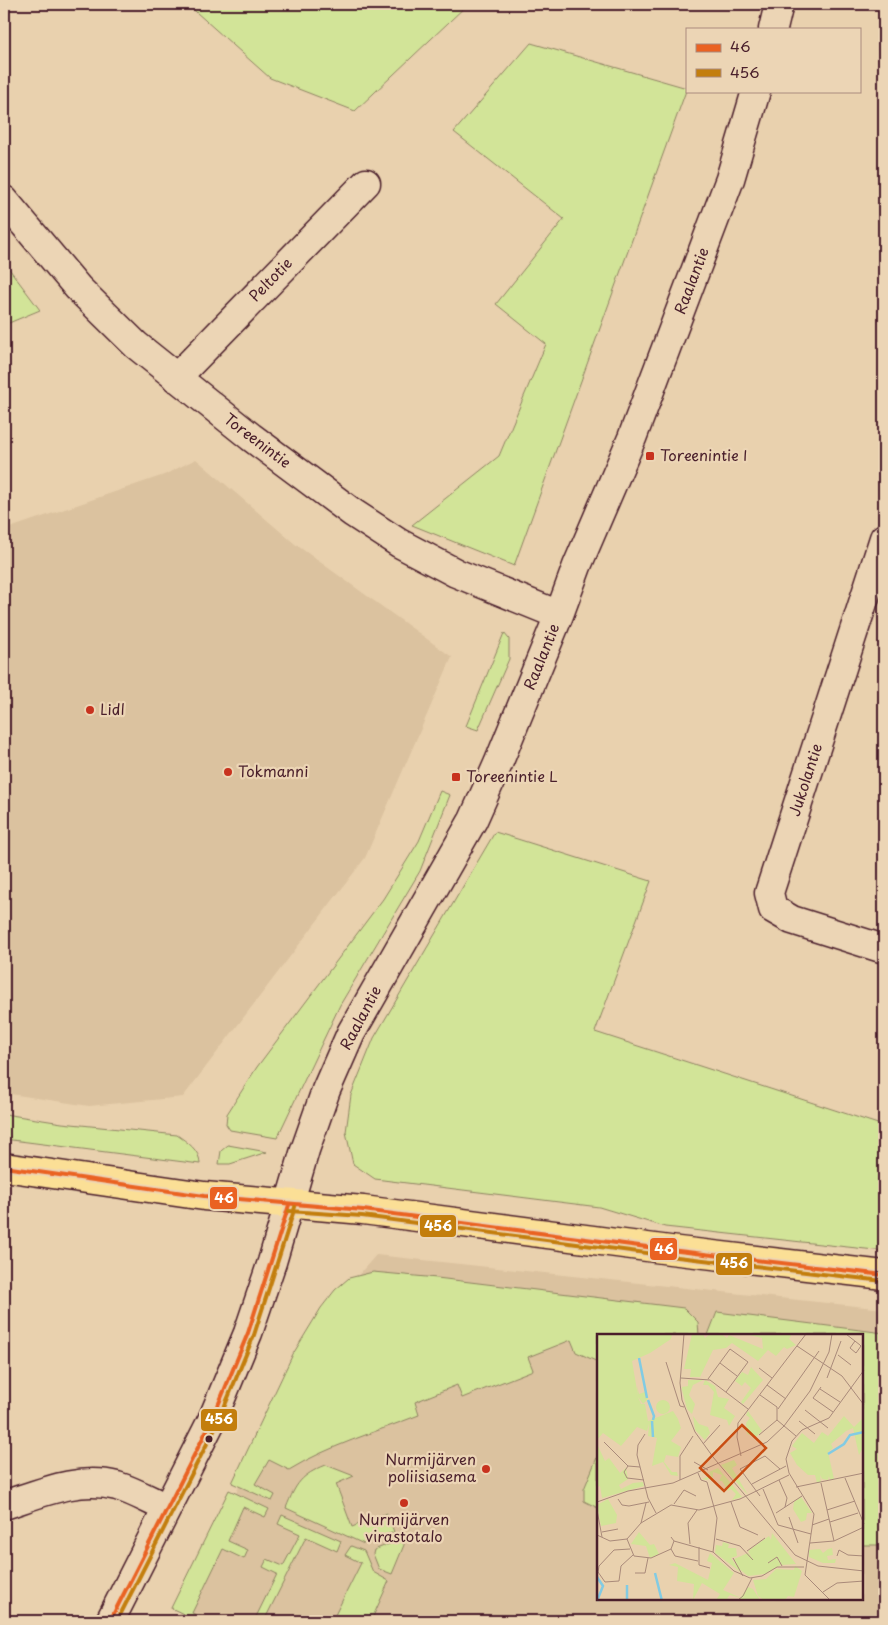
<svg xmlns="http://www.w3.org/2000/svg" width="888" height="1625" font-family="'Playpen Sans',sans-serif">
  <rect width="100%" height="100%" fill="#e9d1ae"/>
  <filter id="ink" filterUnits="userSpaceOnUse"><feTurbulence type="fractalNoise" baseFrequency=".02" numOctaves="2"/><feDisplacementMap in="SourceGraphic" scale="10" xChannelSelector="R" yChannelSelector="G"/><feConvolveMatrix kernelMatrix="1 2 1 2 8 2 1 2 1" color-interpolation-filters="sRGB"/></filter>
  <g filter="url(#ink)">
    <path fill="#dbc29f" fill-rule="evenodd" d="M 196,459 L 295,544 L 452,657 L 365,858 L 183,1097 L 89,1106 L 4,1093 L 4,530 L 164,475 Z
      M 376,1255 L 884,1309 L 884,1621 L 175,1621 L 307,1344 L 342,1294 ZM 598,1335 L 862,1335 L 862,1599 L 598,1599 Z"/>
    <path fill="#d2e498" stroke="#8e8262" d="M 187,4 L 468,4 L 355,111 L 270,78 Z
      M 531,43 L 687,88 L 514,566 L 412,525 L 499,456 L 546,344 L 496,304 L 564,219 L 454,132 Z
      M 4,262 L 40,310 L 4,325 Z
      M 504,633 L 509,639 L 509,659 L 478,730 L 466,726 Z
      M 440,791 L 450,795 L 420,871 L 340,1005 L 277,1138 L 230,1130 L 226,1124 L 227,1114 L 257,1067 L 383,899 L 419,841 Z
      M 495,832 L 651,881 L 595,1032 L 884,1126 L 884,1251 L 665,1227 L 599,1207 L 375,1179 L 353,1164 L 346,1132 L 351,1095 L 374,1038 Z
      M 4,1114 L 62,1123 L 177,1135 C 187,1142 200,1150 200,1164 L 4,1139 Z
      M 228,1145 L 267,1152 L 230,1164 L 219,1164 L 221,1151 Z
      M 373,1272 L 437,1278 L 684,1308 L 698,1322 L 699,1335 L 598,1335 L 598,1362 L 576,1352 L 571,1340 L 528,1357 L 533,1370 L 462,1398 L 457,1385 L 415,1402 L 419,1415 C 376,1432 328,1446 289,1470 L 269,1460 L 255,1484 L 275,1495 L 272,1501 L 232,1483 L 293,1354 L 321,1308 L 335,1290 L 349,1278 Z
      M 717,1312 L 884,1333 L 884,1545 L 862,1545 L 862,1335 L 708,1335 Z
      M 598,1455 L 598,1508 L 584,1501 L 584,1489 Z
      M 326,1465 L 354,1476 L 336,1484 L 352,1527 L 387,1513 L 394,1532 L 364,1544 L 286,1508 C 296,1483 301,1475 326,1465 Z
      M 229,1490 L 269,1509 L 265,1517 L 243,1507 L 228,1541 L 248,1550 L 244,1559 L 223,1549 L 192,1613 L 209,1621 L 198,1621 L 171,1608 Z
      M 282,1515 L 341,1541 L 337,1551 L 306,1537 L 264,1621 L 254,1621 L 277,1574 L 263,1567 L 267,1559 L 283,1566 L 300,1534 L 278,1524 Z
      M 399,1540 L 403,1540 L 404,1545 L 392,1574 L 379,1569 L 373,1554 L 374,1550 Z
      M 351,1546 L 364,1551 L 373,1572 L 389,1581 L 371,1621 L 332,1621 L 361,1563 L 345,1555 Z"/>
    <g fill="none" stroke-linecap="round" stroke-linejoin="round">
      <defs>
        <path id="minor" d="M 773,29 L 779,4
          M 4,200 L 78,288 L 136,345 L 251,437 L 353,513 L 399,543 L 456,573 L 559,615
          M 176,378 L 366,183
          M 884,538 L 769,893 L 773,909 L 792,920 L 884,949
          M 4,1505 C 41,1493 78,1476 117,1486 C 134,1491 151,1501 167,1508
          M 110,1621 L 212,1420 L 248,1333 L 272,1262 L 305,1150 L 326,1090 L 351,1033 L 473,820 L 498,764 L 559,615 L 577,566 L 632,438 L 730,179 L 756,91"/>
        <path id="major" d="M 4,1167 L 204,1196 L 363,1210 L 670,1250 L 884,1275"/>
      </defs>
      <use href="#minor" stroke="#4a1f2b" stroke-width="31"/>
      <use href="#major" stroke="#4a1f2b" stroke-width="31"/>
      <use href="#minor" stroke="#ecd5b5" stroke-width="28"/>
      <use href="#major" stroke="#fbdf96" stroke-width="28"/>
      <defs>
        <path id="bus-1" d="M 4,1167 L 204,1196 L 363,1210 L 670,1250 L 884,1275
          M 110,1621 L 212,1420 L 248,1333 L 289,1205"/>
        <path id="bus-2" d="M 289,1211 L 362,1216 L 669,1256 L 883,1281
          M 117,1621 L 218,1422 L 254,1335 L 295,1207"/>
      </defs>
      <use href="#bus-1" stroke="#ecd5b5" stroke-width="8"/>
      <use href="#bus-2" stroke="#ecd5b5" stroke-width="8"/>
      <use href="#bus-1" stroke="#ea6222" stroke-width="4"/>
      <use href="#bus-2" stroke="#c37e0d" stroke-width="4"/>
    </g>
  </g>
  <g fill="#c8321e" stroke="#ecd5b5" stroke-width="2">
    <rect x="645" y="451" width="10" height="10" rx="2.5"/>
    <circle cx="90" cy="710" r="5"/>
    <circle cx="228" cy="772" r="5"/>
    <rect x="451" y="772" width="10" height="10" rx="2.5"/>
    <circle cx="486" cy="1469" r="5"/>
    <circle cx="404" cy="1503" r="5"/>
  </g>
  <circle fill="#4a1f2b" stroke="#ecd5b5" stroke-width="2" cx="209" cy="1439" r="4.5"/>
  <g text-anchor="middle" stroke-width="4.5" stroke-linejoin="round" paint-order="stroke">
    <g font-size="15" fill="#4a1f2b" stroke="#ecd5b5">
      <text transform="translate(271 280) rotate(-46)" y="5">Peltotie</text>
      <text transform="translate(692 281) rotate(-69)" y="5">Raalantie</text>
      <text transform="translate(257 441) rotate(37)" y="5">Toreenintie</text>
      <text transform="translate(542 657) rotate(-68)" y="5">Raalantie</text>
      <text transform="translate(806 780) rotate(-72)" y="5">Jukolantie</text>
      <text transform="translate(361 1018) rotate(-62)" y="5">Raalantie</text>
    </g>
    <g font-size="15" fill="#4a1f2b" stroke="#ecd5b5" text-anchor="start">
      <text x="660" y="461">Toreenintie I</text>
      <text x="100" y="715">Lidl</text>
      <text x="238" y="777">Tokmanni</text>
      <text x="466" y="782">Toreenintie L</text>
      <text x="476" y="1465" text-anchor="end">Nurmijärven<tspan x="476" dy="17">poliisiasema</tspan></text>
      <text x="404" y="1525" text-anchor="middle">Nurmijärven<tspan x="404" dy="17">virastotalo</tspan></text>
    </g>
  </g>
  <g transform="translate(597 1334)">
    <rect width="266" height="266" fill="#e9d1ae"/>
    <path d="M 0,0 L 75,0 L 74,5 L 53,19 L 35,27 L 41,62 L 40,52 L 42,60 L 48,58 L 51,65 L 46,70 L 41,63 L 44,70 L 48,70 L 51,87 L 76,77 L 81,85 L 84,94 L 74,107 L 84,113 L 81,123 L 69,121 L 67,128 L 75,138 L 80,138 L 81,142 L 74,141 L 66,128 L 55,132 L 60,104 L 51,102 L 52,90 L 50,97 L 40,93 L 24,112 L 6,99 L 0,106 ZM 95,0 L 106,0 L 108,4 L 113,0 L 124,0 L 130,4 L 132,1 L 166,15 L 165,4 L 148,0 L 195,0 L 192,5 L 199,11 L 190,15 L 187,13 L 179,22 L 171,16 L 161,27 L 135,9 L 129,14 L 116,16 L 103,43 L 93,43 L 94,35 L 87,35 ZM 154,33 L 166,46 L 146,70 L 144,68 L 154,54 L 148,48 L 145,52 L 138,47 L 145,38 L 151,41 ZM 91,46 L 106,46 L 96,51 L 92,61 L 98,70 L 95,80 L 90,75 L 85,56 L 85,53 L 91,52 ZM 108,46 L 118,52 L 121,63 L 132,65 L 127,74 L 138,82 L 132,92 L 130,86 L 113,81 L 117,58 L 111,51 L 106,51 ZM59 73a7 7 0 1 1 14 0a7 7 0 1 1-14 0ZM 151,77 L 165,97 L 159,103 L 150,100 L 149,89 L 153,84 L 149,81 ZM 96,82 L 102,90 L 111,93 L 113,99 L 108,106 L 98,96 ZM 247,82 L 257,93 L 266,84 L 266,114 L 262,121 L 256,94 L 249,97 L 234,110 L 236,114 L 231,118 L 237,145 L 233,146 L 232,142 L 231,146 L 225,145 L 223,141 L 224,148 L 220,149 L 218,141 L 211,141 L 200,131 L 193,119 L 200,115 L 195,112 L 205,99 L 217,109 L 225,98 L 231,102 ZM 0,110 L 8,127 L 12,124 L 23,139 L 29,134 L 31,145 L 22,151 L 24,155 L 36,149 L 46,148 L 47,152 L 5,164 L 3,152 L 0,153 ZM 137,126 L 140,131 L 135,134 L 151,161 L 124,131 ZM 121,134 L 137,153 L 145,163 L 135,166 L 139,160 L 134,155 L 131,157 L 125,147 L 122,147 L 125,141 L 116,138 L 116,143 L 109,146 L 105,145 L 114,142 L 113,140 L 109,142 L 109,140 L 113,140 L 113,138 L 103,142 ZM 204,163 L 215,179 L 210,179 L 209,186 L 204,188 L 196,175 L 197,168 ZM 11,165 L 20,181 L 19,189 L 4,192 L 0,171 ZM 42,198 L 53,211 L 57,210 L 62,220 L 53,224 L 49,212 L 34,210 ZM 175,199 L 199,230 L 185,231 L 178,220 L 184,231 L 168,240 L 151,242 L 141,234 L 137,225 L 151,219 L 154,222 L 151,217 L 172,202 L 174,206 ZM 126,208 L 132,210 L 131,214 L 139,214 L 140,222 L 134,224 L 145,239 L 118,219 L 119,211 L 125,212 ZM 239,213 L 235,214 L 236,221 L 230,222 L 231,226 L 239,225 L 238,229 L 226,229 L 212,223 L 212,216 L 223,215 L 226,219 L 231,215 ZM 113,219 L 137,239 L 126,256 L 144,264 L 133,261 L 130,264 L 134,266 L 119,266 L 123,260 L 105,249 L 96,266 L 97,250 L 80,247 L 81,233 L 72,231 L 78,229 L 111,246 L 115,229 L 110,227 ZM 198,232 L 205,237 L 197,263 L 191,262 L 188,266 L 167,266 L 161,262 L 156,246 L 169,245 L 179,235 L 197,236 ZM 151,253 L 156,255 L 163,266 L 141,267 Z" fill="#d2e498"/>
    <path fill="none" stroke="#82cbe3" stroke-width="2.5" d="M 42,24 L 50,64M 51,66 L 57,82 L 56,86M 55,87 L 56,103M 231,120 L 247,110 L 253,101 L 267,98M 58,239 L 65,267M 0,243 L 6,252 L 0,267M 30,267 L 30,251"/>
    <path fill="none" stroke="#a98a7a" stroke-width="1" d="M 87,0 L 83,49 L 85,66 L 98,98 L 116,123 L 198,221 L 221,232 L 267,237M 249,0 L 254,4 L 263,11 L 264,12 L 259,19 L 253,14 L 258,7M 200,12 L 245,42 L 267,71M 241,21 L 254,31M 69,28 L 83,72 L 87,73M 123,29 L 140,42M 162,34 L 175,44M 84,44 L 113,46 L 151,75M 230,44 L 244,7M 111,45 L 133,15 L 151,28 L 129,58M 170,51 L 189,65M 224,53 L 216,64 L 236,78M 223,55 L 243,68M 163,61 L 180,73 L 180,86 L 199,102M 181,75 L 222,17M 208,76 L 231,94M 202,87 L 218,100M 48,100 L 41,111 L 40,121 L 51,164 L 59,179M 162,101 L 180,86M 7,108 L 31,132 L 43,133M 106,110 L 123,91M 144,122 L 140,103 L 141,89 L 209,0M 97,128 L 111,136M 31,132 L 27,138 L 30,144 L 47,146M 101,139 L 104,146 L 110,148 L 120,184 L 116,218M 248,144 L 267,190M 83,146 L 83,122 L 96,102M 182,146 L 190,164 L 188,173M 224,149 L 237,207M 155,150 L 189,132M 199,153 L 267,139M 166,155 L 181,191 L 214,200M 163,162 L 143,135 L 168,122 L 183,135M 21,165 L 25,171 L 32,172 L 52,168M 0,168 L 31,157 L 76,149 L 170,108 L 187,92 L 213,57 L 232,18 L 235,0M 134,168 L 143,193 L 161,201M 77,170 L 87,156 L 99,162M 0,176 L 5,203M 230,176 L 258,167M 179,179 L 205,162M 192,183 L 201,209M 233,188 L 261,179M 44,189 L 49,169M 215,191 L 232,185M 5,198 L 21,195M 0,201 L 13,207 L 30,205 L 44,189 L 74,171 L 102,176 L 143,165 L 192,141M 74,203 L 77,207 L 116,218 L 137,237 L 153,244 L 165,242 L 180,233 L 207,233M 30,205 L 37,222 L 54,224 L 74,215M 119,205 L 143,212 L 156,226M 77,207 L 74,215 L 78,222 L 101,227M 213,209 L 237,207 L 267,193M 93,210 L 91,189 L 100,176M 102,213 L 102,231 L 113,234M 33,215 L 17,216 L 2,232 L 1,238 L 8,248 L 22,247 L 24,232 L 36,221M 150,217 L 168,204M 240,222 L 242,216 L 251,221 L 267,222M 136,224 L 146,242M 171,229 L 180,223 L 185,232M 38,239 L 48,239 L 51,224M 226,258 L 240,249 L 267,247M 141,266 L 146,262 L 155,244M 234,267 L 208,241 L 217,180 L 192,139 L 189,125 L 195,107 L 205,96 L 232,84 L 267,36"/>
    <path fill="#c84d12" fill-opacity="0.15" stroke="#c84d12" stroke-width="2.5" d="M 145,91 L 169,114 L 127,157 L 103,134 Z"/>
    <rect width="266" height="266" fill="none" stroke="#4a1f2b" stroke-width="2.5"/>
  </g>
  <g stroke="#ecd5b5" stroke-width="2">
    <rect x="209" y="1186" width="29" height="24" rx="5" fill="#ea6222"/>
    <rect x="419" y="1214" width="38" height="24" rx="5" fill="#c37e0d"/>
    <rect x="649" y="1237" width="29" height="24" rx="5" fill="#ea6222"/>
    <rect x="715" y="1252" width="38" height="24" rx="5" fill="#c37e0d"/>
    <rect x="200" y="1408" width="38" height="24" rx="5" fill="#c37e0d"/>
  </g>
  <g font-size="14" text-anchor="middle" font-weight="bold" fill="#fff">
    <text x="224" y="1203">46</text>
    <text x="438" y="1231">456</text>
    <text x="664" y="1254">46</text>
    <text x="734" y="1268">456</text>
    <text x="219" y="1424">456</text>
  </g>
  <rect width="888" height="1625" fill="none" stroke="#ecd5b5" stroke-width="20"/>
  <rect x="10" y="10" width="868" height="1605" fill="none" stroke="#4a1f2b" stroke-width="2" filter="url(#ink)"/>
  <rect x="686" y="28" width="175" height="65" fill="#ecd5b5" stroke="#ab8c7e"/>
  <rect x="696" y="44" width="25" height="8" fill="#ea6222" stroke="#ab8c7e"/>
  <text x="730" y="52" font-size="15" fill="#4a1f2b">46</text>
  <rect x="696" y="69" width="25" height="8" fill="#c37e0d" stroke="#ab8c7e"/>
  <text x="730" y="78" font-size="15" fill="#4a1f2b">456</text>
</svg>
